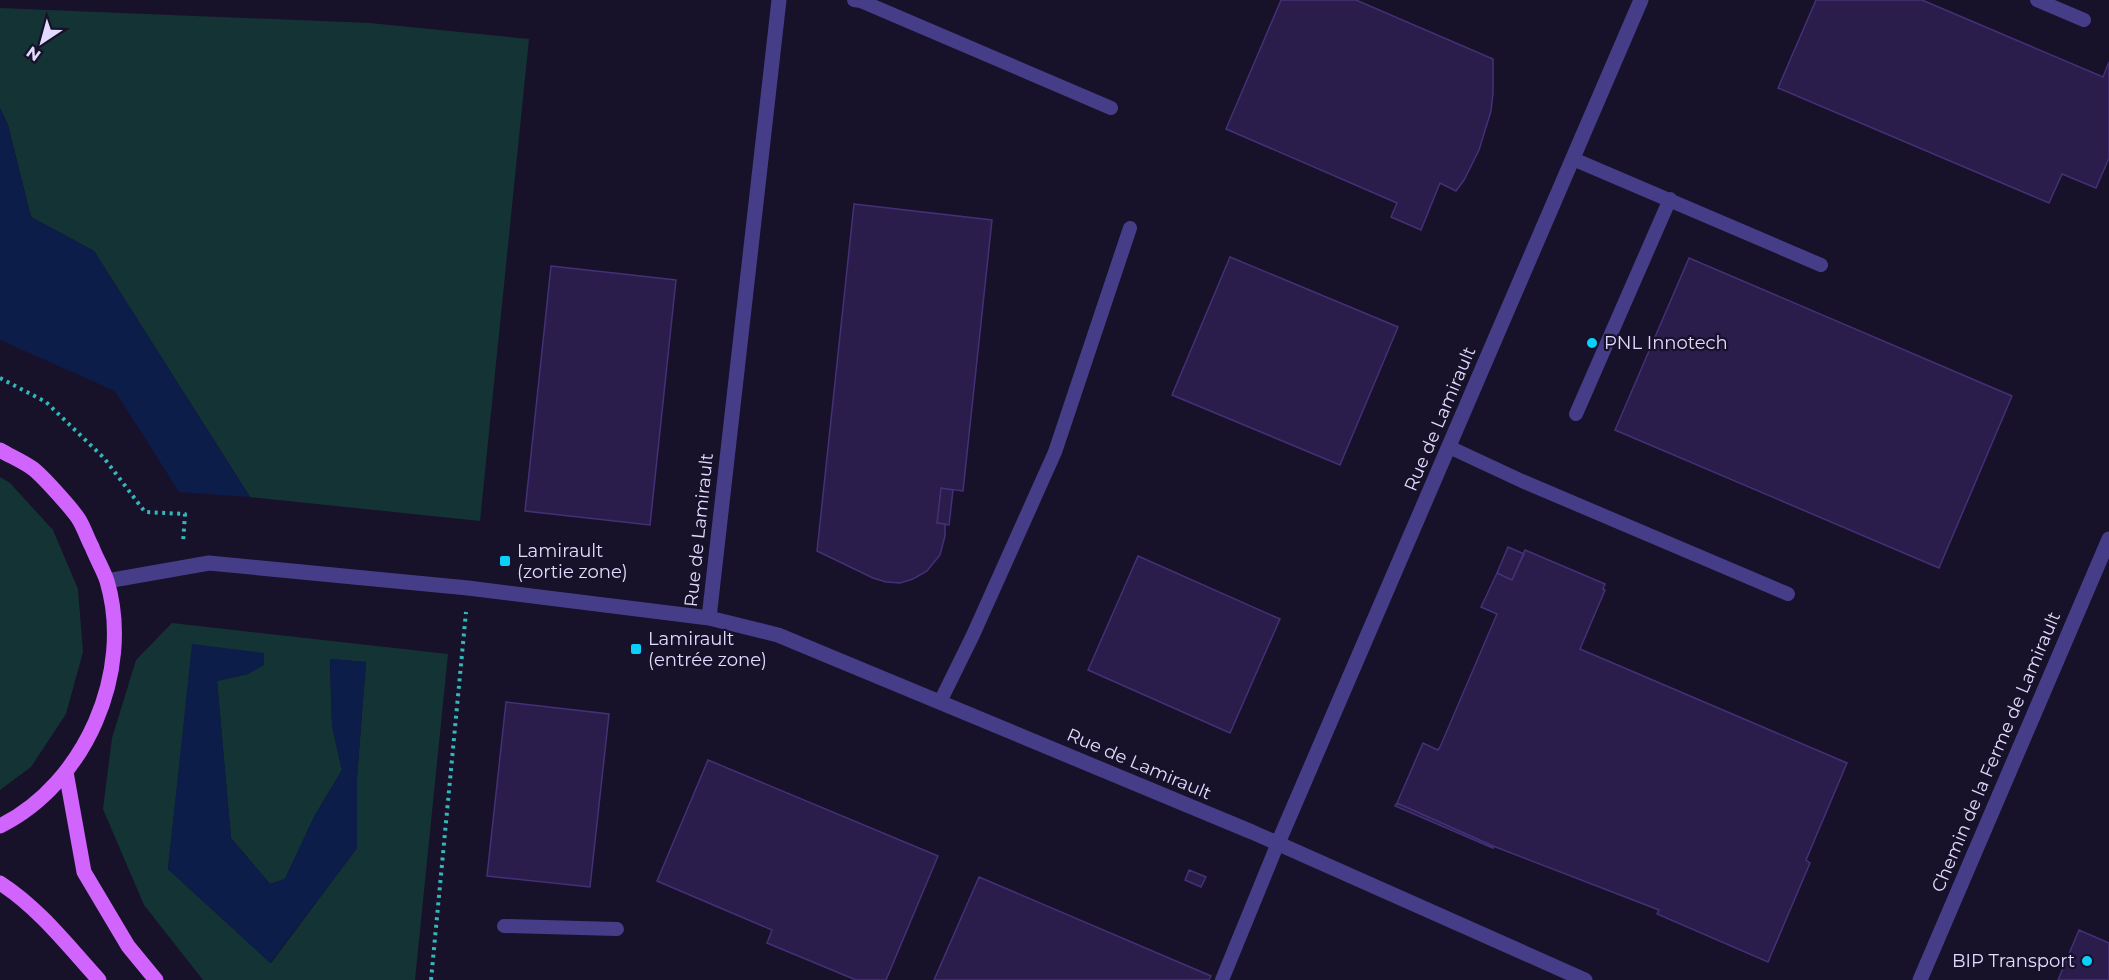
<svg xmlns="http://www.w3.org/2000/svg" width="2109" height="980" font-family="Montserrat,sans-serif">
  <rect width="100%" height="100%" fill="#18112a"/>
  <path fill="#143334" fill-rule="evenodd" d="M 0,8 L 370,23 L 529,39 L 480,521 L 250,497 L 94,251 L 31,217 L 8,125 L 0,108 Z
    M 0,477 L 10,483 L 53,530 L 78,589 L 83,652 L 66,714 L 31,767 L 0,790 Z
    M 172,623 L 448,654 L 415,980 L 203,980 L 144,905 L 103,809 L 112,738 L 136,660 ZM 193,644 L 248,674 L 217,681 L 231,838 L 270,884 L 285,879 L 314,817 L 342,770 L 332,726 L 330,659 L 366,662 L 357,777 L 357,848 L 271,963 L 168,869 Z"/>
  <path fill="#0c1d49" d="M 0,108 L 8,125 L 31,217 L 94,251 L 250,497 L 179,492 L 115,391 L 0,340 Z
    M 192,644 L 264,653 L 264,665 L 248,674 L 217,681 L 231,838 L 270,884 L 285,879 L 314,817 L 342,770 L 332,726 L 330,659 L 366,662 L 357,777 L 357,848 L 270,963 L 168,869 Z"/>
  <path fill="#2a1d4b" stroke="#443077" stroke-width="1.5" d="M 1281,0 L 1356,0 L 1493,59 L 1493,93 L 1491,111 L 1479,150 L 1464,180 L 1456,191 L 1440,183 L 1421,230 L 1391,217 L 1397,203 L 1226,129 Z
    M 1816,0 L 1922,0 L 2103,77 L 2109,62 L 2109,158 L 2096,188 L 2062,174 L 2049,203 L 1778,88 Z
    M 854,204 L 992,220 L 963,491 L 941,488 L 937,523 L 945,524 L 945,536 L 940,555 L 927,571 L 913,579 L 900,583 L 886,582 L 873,578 L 817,551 Z
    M 1230,257 L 1398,327 L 1340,465 L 1172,395 Z
    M 1689,258 L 2012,396 L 1939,568 L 1615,430 Z
    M 551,266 L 676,280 L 650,525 L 525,511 Z
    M 941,488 L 953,490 L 949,525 L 937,523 Z
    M 1508,547 L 1524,554 L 1512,580 L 1497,573 Z
    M 1525,550 L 1605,584 L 1603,589 L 1605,590 L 1580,649 L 1847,763 L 1806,860 L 1810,863 L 1768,962 L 1657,914 L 1659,910 L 1493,846 L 1397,803 L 1423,743 L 1438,750 L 1440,747 L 1497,614 L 1481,607 L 1497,573 L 1512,580 Z
    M 1138,556 L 1280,619 L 1230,733 L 1088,670 Z
    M 506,702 L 609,714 L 590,887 L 487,876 Z
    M 708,760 L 938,856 L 886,980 L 856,980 L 767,943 L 772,930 L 657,881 Z
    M 1397,803 L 1493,846 L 1493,848 L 1395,806 Z
    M 1189,870 L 1206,877 L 1201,887 L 1185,880 Z
    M 979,877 L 1211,976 L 1209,980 L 934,980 Z
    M 2079,930 L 2109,943 L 2109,980 L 2058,980 Z"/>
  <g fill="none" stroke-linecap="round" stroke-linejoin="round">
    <path stroke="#32b8bb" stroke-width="4" stroke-dasharray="3 4.5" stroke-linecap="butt" d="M 0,378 L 46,402 L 104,458 L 145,512 L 185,514 L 183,543
      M 431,980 L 466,612"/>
    <path stroke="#463d88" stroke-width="14" d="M 854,0 L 861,1 L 1111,108
      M 2037,0 L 2084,20
      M 1573,159 L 1821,265
      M 1576,414 L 1670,199
      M 1449,447 L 1522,481 L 1788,594
      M 940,702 L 973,635 L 1055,452 L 1130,228
      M 504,926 L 617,929
      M 1222,980 L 1278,843"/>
    <path stroke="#463d88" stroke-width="15" d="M 107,581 L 209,563 L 468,588 L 709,618 L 778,635 L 1252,832 L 1585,980
      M 709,618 L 779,0
      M 1278,843 L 1641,0
      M 1920,980 L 2109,539"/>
    <path stroke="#d064fd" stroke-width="15" d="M 0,450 C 10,456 22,461 32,468 C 42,475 71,508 78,518 C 84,527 87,538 92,547 C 96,558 103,569 107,581 C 134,672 85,784 0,826
      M 66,772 L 84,872 L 128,946 L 156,980
      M 0,883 C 39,908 68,946 99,980"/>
  </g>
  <g fill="#0ad0fc" stroke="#18112a" stroke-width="2">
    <circle cx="1592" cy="343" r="6"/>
    <rect x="499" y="555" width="12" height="12" rx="3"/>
    <rect x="630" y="643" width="12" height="12" rx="3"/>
    <circle cx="2087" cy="961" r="6"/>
  </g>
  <g text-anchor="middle" stroke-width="4.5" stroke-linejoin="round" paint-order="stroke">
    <g font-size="18" fill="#e2dbfe" stroke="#18112a" text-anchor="start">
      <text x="1604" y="349">PNL Innotech</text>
      <text x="517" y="557">Lamirault<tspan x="517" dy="21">(zortie zone)</tspan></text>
      <text x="648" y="645">Lamirault<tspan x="648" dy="21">(entrée zone)</tspan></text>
      <text x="2075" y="967" text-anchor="end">BIP Transport</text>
    </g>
    <g font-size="18" fill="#e2dbfe" stroke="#18112a">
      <text transform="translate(1440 419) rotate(-67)" y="6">Rue de Lamirault</text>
      <text transform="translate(699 530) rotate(-84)" y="6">Rue de Lamirault</text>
      <text transform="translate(1996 752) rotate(-67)" y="6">Chemin de la Ferme de Lamirault</text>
      <text transform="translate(1139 764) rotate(23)" y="6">Rue de Lamirault</text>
    </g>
  </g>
  <g transform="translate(42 42) rotate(216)" stroke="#18112a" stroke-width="4.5" paint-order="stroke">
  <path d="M0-4.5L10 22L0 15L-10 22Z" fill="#e2dbfe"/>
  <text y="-9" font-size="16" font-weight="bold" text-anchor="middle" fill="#e2dbfe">N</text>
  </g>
</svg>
